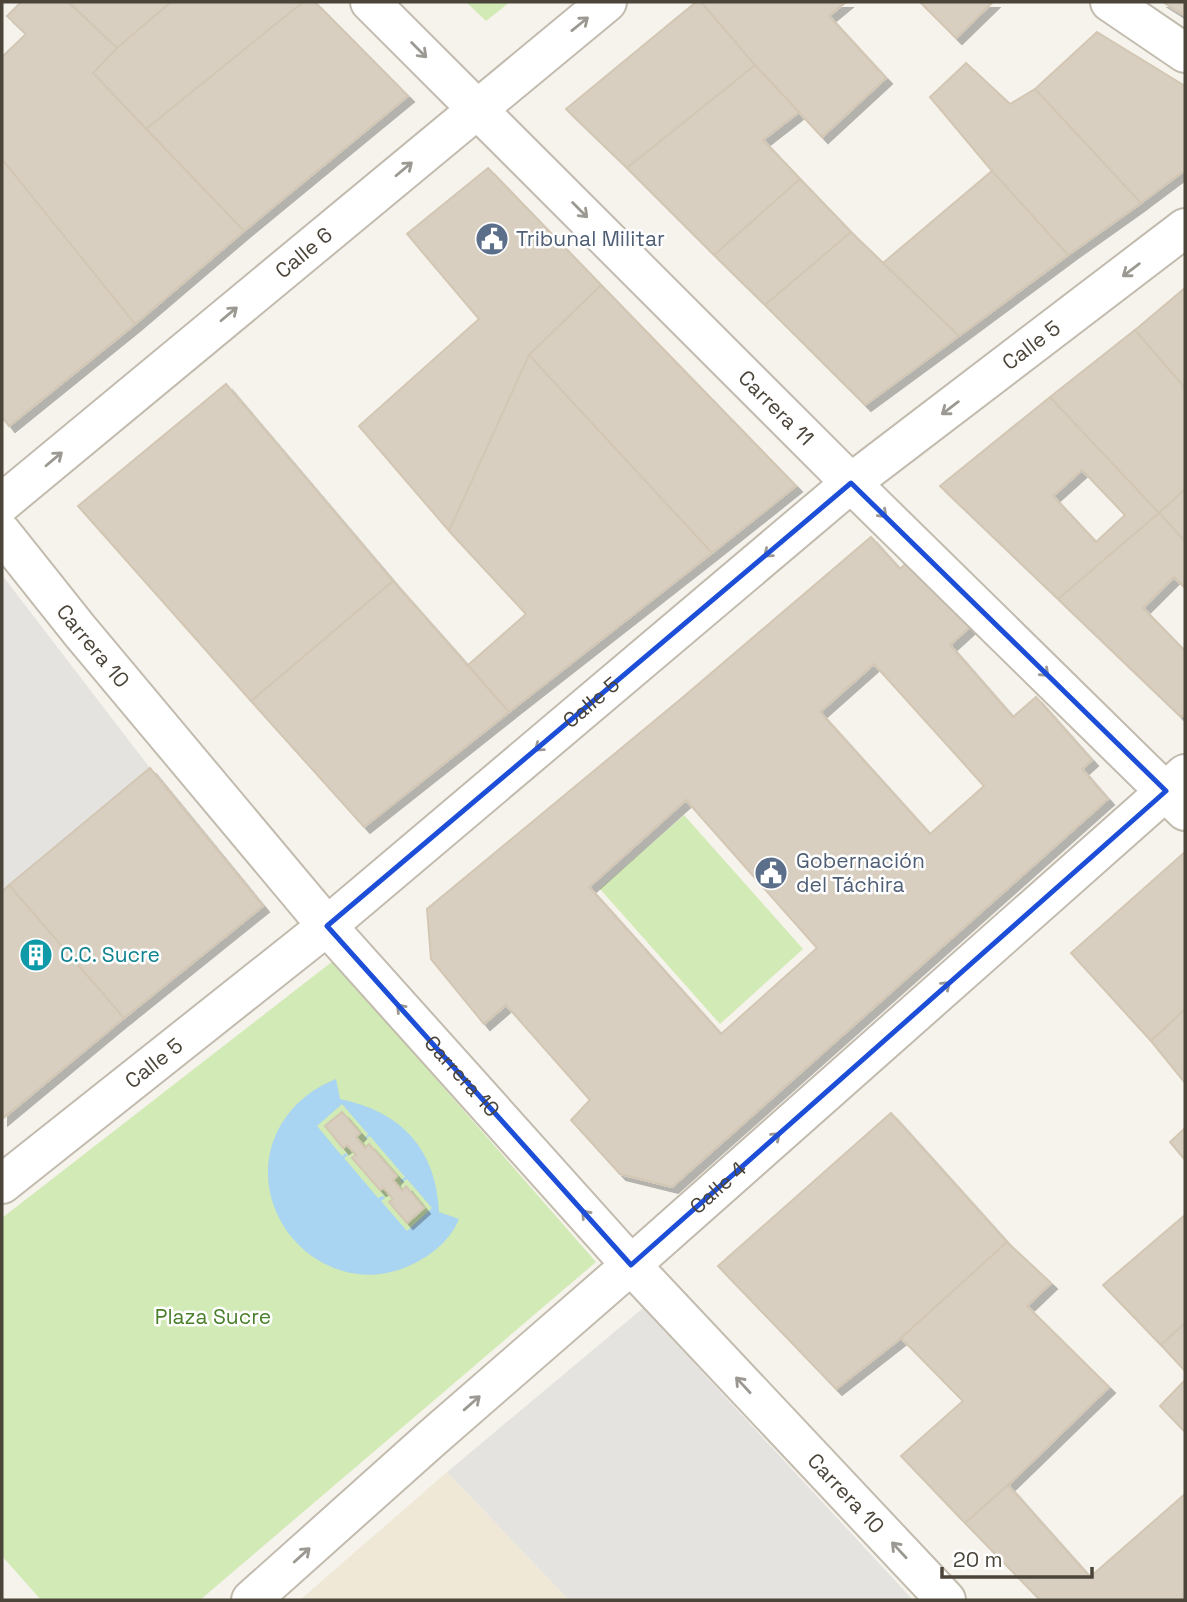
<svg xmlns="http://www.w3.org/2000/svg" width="1187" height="1602" font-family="'Space Grotesk',sans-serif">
  <defs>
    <filter id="shadow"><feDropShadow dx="6" dy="6" stdDeviation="0" flood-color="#0004"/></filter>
  </defs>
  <rect width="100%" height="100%" fill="#f6f3ec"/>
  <path fill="#efe8d6" d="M 447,1472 L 569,1600 L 302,1600 L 301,1599 Z"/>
  <path fill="#d2eab5" d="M 466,2 L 510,2 L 486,21 Z
    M 684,815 L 803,949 L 720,1024 L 600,889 Z
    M 333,961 L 596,1262 L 200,1600 L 41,1600 L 2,1556 L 2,1218 Z"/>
  <path fill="#e5e3e0" d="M 2,575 L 150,768 L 2,892 Z
    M 643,1308 L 913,1600 L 569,1600 L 447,1472 Z"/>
  <path fill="#a9d4f2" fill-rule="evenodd" d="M 336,1079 L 340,1099 C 402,1112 436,1149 439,1212 L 459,1219 C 451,1239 433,1254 415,1263 C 392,1275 367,1278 343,1271 C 278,1252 245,1174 286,1117 C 299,1099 316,1087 336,1079 ZM 342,1104 L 368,1134 L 365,1138 L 365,1139 L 370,1136 L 405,1177 L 400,1181 L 402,1182 L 407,1179 L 432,1208 L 407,1231 L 381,1201 L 385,1198 L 383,1196 L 378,1198 L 344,1158 L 348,1155 L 346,1153 L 342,1156 L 317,1126 Z"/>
  <path fill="#d8cfc1" stroke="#d3c7b4" stroke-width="2" fill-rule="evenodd" filter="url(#shadow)" d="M 21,2 L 68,2 L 117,48 L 93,73 L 244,231 L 135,324 L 2,159 L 2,57 L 26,34 L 7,16 Z
    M 71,2 L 171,2 L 117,48 L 70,3 Z
    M 171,2 L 303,2 L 146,129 L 93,73 L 117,48 Z
    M 303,2 L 315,2 L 408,96 L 244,231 L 146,129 Z
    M 696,2 L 701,2 L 755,65 L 627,168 L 566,109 Z
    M 701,2 L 846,2 L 829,16 L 886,78 L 822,137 L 755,65 Z
    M 920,2 L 993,2 L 956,38 Z
    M 1163,2 L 1185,2 L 1185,16 Z
    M 1097,32 L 1185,86 L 1185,170 L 1141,203 L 1035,89 Z
    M 966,63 L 1010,104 L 1035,89 L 1141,203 L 1068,255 L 992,171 L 930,97 Z
    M 755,65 L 799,112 L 763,140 L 800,179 L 714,255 L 627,168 Z
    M 2,159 L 135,324 L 9,426 L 2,417 Z
    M 488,168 L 601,285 L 529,355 L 449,531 L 359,426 L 479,319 L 407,234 Z
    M 992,171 L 1068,255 L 959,336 L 883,263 Z
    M 800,179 L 851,232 L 765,305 L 714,255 Z
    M 851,232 L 959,336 L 865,405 L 765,305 Z
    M 601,285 L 796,486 L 712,553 L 529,355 Z
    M 1185,288 L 1185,388 L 1135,330 Z
    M 1135,330 L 1185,388 L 1185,489 L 1159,513 L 1050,397 Z
    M 529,355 L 712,553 L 509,712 L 468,665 L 526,614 L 449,531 Z
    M 226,384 L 393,581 L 251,701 L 78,506 Z
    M 1050,397 L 1159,513 L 1058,599 L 940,486 ZM 1082,470 L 1125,515 L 1096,542 L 1053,496 Z
    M 1185,489 L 1185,541 L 1159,513 Z
    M 1159,513 L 1185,541 L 1185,588 L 1174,577 L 1143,608 L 1185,651 L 1185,714 L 1181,717 L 1058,599 Z
    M 871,537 L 900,569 L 912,558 L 972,625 L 950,645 L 1013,717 L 1036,697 L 1092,760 L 1082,769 L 1108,799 L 672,1187 L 620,1174 L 571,1120 L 590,1100 L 506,1005 L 484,1024 L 431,959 L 427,909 L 682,698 ZM 874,664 L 984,786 L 930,834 L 820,712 ZM 686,800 L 817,948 L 721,1034 L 589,887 Z
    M 393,581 L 509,712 L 364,827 L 251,701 Z
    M 150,768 L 263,906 L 124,1018 L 9,885 Z
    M 1185,852 L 1185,1009 L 1151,1041 L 1071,953 Z
    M 9,885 L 124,1018 L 2,1119 L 2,892 Z
    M 1185,1009 L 1185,1083 L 1151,1041 Z
    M 342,1112 L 360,1133 L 356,1137 L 365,1148 L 369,1144 L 397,1176 L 393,1180 L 402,1191 L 406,1186 L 424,1208 L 407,1223 L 389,1202 L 393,1199 L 384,1188 L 380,1190 L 352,1158 L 356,1155 L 347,1145 L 343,1148 L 325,1126 Z
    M 891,1113 L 1007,1242 L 901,1338 L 836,1389 L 718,1266 Z
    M 1185,1128 L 1185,1160 L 1170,1142 Z
    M 1185,1215 L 1185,1323 L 1161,1345 L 1103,1285 Z
    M 1007,1242 L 1051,1283 L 1027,1306 L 1109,1387 L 1008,1485 L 965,1523 L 901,1456 L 963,1401 L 901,1338 Z
    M 1185,1323 L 1185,1371 L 1161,1345 Z
    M 1185,1380 L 1185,1432 L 1160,1406 Z
    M 1008,1485 L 1090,1577 L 1185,1494 L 1185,1600 L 1040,1600 L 965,1523 Z"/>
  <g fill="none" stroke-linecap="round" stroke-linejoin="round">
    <defs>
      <g id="street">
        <path id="s1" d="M 370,2 L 851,483 L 1185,811"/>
        <path d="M 1110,2 L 1185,53"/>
        <path id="s2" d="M 2,503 L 607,2"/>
        <path id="s3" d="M 2,533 L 80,631 L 327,926 L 631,1265 L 946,1600"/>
        <path id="s4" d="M 2,1184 L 327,926 L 851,483 L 1185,228"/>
        <path id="s5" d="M 251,1600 L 431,1439 L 631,1265 L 1185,774"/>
      </g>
    </defs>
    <use href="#street" stroke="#c2bbae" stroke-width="42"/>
    <use href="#street" stroke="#fff" stroke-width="38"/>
  </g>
  <defs><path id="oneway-shaft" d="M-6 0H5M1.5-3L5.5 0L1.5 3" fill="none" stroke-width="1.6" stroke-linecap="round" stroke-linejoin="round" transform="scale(1.75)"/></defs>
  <g stroke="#9c9892">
    <use href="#oneway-shaft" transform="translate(580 24) rotate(-39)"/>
    <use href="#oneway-shaft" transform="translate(419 50) rotate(45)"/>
    <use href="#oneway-shaft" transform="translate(404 169) rotate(-40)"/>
    <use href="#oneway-shaft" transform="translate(580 210) rotate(45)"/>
    <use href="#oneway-shaft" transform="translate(1131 270) rotate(143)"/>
    <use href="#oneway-shaft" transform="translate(229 314) rotate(-40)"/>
    <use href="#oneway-shaft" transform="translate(950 408) rotate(143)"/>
    <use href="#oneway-shaft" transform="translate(54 459) rotate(-40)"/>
    <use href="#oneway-shaft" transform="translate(879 510) rotate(44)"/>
    <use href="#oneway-shaft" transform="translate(772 550) rotate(140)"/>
    <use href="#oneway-shaft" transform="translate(1041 669) rotate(44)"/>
    <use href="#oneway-shaft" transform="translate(543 744) rotate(140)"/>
    <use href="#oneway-shaft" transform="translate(942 989) rotate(-42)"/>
    <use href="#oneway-shaft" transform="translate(404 1012) rotate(-132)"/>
    <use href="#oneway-shaft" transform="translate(772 1140) rotate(-42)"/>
    <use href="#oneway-shaft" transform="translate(589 1218) rotate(-132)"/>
    <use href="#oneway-shaft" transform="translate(743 1385) rotate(-133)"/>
    <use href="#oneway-shaft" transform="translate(472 1403) rotate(-41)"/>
    <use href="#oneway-shaft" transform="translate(899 1550) rotate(-133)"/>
    <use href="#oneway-shaft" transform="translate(302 1555) rotate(-42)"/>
  </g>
  <path fill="none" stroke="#1d4ed8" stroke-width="5" stroke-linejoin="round" d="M 851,483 L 1166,791 L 631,1265 L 327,926 Z"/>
  <defs>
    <symbol id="civic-disc" viewBox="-11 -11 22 22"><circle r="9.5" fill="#5c6f8a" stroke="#fff"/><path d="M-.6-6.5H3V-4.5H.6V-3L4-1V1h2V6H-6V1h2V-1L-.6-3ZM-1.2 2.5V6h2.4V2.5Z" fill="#fff"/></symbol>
    <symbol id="building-disc" viewBox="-11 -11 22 22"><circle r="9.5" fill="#0f9aa8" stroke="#fff"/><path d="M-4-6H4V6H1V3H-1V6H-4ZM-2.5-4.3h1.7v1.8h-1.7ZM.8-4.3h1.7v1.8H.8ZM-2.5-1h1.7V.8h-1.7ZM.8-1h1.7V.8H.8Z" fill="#fff"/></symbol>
  </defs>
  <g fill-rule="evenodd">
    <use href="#civic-disc" x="473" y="220" width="38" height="38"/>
    <use href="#civic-disc" x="752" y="854" width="38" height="38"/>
    <use href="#building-disc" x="17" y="936" width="38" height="38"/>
  </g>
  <g text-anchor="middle" stroke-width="5" stroke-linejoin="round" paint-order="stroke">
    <g font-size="21" fill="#4e5e75" stroke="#fff" text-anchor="start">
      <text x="516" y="246">Tribunal Militar</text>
      <text x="796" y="868">Gobernación<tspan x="796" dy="24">del Táchira</tspan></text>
    </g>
    <g font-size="21" fill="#4b4439" stroke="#fff">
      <text dy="7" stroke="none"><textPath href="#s2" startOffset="392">Calle 6</textPath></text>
      <text dy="7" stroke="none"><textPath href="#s4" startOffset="1328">Calle 5</textPath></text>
      <text dy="7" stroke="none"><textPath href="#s1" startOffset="574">Carrera 11</textPath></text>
      <text dy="7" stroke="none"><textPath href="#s3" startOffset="145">Carrera 10</textPath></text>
      <text dy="7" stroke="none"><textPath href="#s4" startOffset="761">Calle 5</textPath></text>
      <text dy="7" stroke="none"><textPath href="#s4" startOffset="194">Calle 5</textPath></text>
      <text dy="7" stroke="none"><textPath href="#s3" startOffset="712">Carrera 10</textPath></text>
      <text dy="7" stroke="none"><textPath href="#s5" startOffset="623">Calle 4</textPath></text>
      <text dy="7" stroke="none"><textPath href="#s3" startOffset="1279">Carrera 10</textPath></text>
    </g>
    <g font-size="21" fill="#0d838f" stroke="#fff" text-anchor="start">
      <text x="60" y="962">C.C. Sucre</text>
    </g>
    <g font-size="21" fill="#4a7f2a" stroke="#fff">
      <text x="213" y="1324">Plaza Sucre</text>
    </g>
  </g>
  <rect width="1187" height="1602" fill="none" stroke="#4b4439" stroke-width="7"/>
  <path d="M942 1567v10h150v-10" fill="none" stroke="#4b4439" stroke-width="3.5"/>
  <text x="953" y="1567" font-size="21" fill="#4b4439" stroke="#ffffff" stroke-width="5" paint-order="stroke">20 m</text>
</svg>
